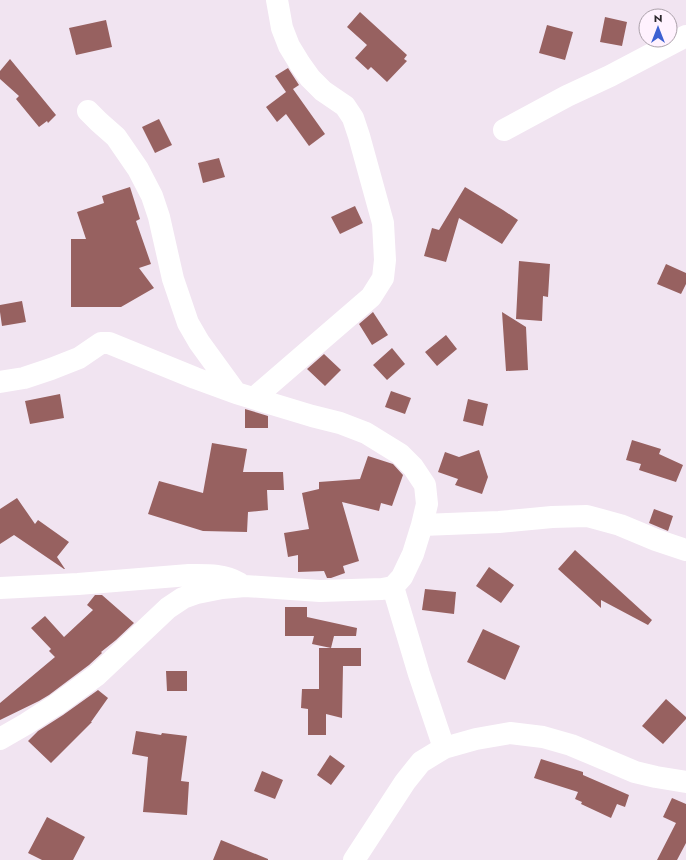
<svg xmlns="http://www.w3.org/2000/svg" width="686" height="860" font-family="Jost,sans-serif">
  <rect width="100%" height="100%" fill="#f1e4f1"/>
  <path fill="#976160" d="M 360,12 L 407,55 L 404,59 L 407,61 L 387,82 L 371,67 L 368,70 L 355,58 L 367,45 L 347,27 Z
    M 605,17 L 627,22 L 622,46 L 600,42 Z
    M 106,20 L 112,47 L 76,55 L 69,28 Z
    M 547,25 L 573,32 L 565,60 L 539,53 Z
    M 10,59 L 56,115 L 48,123 L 47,121 L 39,127 L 16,99 L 19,96 L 0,79 L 0,71 Z
    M 288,68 L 299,85 L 293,89 L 325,134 L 309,146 L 286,114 L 277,122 L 266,107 L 286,92 L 275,76 Z
    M 159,119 L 172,145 L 155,153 L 142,127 Z
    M 219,158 L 225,177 L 203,183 L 198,163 Z
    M 130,187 L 140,219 L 136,221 L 151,264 L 139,268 L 154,288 L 121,307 L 71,307 L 71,239 L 86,239 L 77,212 L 104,203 L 102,196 Z
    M 465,187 L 503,210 L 518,220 L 502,244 L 459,218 L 446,262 L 424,256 L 432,228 L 439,230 Z
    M 355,206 L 363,223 L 340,234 L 331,217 Z
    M 519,261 L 550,264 L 548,297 L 543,296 L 542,321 L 516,319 Z
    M 666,264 L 686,273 L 686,284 L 681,294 L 657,284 Z
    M 22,301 L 26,322 L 2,326 L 0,312 L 0,305 Z
    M 373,312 L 388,335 L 372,345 L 359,324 Z
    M 502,312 L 526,327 L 528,370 L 506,371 Z
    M 446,335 L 457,349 L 437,366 L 425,352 Z
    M 392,348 L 405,364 L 387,380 L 373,365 Z
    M 324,354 L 341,370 L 325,386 L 307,369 Z
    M 391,391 L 411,398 L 405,414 L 385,407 Z
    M 60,394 L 64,418 L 30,424 L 25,401 Z
    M 468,399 L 488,404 L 483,426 L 463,421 Z
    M 245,409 L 268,416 L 268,428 L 245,428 Z
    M 632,440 L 661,449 L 659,454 L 683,465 L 676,482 L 639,470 L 641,464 L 626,460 Z
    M 212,443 L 247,449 L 243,472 L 283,472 L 284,490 L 267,490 L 268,510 L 248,512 L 247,532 L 203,531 L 148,514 L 159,481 L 203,493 Z
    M 479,450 L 488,477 L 482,494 L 455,485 L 458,479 L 438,472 L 445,452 L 459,457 Z
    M 368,456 L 393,464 L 403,475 L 392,506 L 381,503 L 379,511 L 342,502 L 359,561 L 343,566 L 345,573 L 331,578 L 327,578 L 324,571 L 298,572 L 298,555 L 288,557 L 284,533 L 309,529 L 302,493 L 319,489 L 319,482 L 360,479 Z
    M 17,498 L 35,524 L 38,520 L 69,542 L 57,557 L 65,569 L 64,569 L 14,535 L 0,544 L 0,509 Z
    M 654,509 L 673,516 L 668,531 L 649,523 Z
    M 575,550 L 652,620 L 648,625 L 601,600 L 601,608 L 558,569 Z
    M 489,567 L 514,585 L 501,603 L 476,586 Z
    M 425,589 L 456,592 L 454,614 L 422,610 Z
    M 95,595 L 102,595 L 134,623 L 116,640 L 101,652 L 102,653 L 89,665 L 49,695 L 39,701 L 0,720 L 0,703 L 55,657 L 49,651 L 51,649 L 31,628 L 45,616 L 64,637 L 93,610 L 87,605 Z
    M 285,607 L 307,607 L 307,617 L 357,628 L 356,636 L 334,636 L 331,648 L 312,644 L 314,636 L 285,636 Z
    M 483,629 L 520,646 L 505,680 L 467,662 Z
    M 319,648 L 361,648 L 361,666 L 343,666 L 342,718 L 326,714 L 326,735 L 308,735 L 308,709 L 301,708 L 302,689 L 319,689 Z
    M 166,671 L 187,671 L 187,691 L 167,691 Z
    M 98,690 L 108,698 L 91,722 L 92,722 L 51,763 L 28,741 L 38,731 L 63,715 Z
    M 666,699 L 686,717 L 686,719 L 663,744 L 642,726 Z
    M 136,731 L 161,735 L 162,733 L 187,736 L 181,781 L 189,782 L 187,815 L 143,812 L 148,757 L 132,754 Z
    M 330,755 L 345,766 L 331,785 L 317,775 Z
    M 541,759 L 583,772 L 583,775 L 629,795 L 625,807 L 617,804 L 611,818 L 581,804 L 582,802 L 575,799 L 578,792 L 534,778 Z
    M 262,771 L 283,780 L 275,799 L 254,791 Z
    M 672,798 L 686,804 L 686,843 L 677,860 L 657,860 L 676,823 L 663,817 Z
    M 47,817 L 85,837 L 73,860 L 42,860 L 28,853 Z
    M 221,840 L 268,859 L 268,860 L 213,860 Z"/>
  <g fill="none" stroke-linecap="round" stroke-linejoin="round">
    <path stroke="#fff" stroke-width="22" d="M 504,130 L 567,96 L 610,76 L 686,36
      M 0,382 L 24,378 L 51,369 L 79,358 L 101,343 L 109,343 L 195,378 L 236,393
      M 254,398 L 371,297 L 383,278 L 385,260 L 383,223 L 359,136 L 353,118 L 345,106 L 323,91 L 310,78 L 300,64 L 289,46 L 282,28 L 277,0
      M 422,525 L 499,522 L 552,517 L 587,516 L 620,525 L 656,540 L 686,550
      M 393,587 L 419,674 L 444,748
      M 0,588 L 78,584 L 189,575 C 207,575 223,574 239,583
      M 0,739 L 26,724 L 43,713 L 56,705 L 97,675 L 168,608 L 183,598 L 197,593 L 222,588 L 245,586 L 320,591 L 382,589 L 393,587 L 402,577 L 413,554 L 422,525 L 427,504 L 425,485 L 413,467 L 400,454 L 366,433 L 340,423 L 312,416 L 236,393 L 199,342 L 188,323 L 173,279 L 159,217 L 152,196 L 138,169 L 116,137 L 99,122 L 88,111
      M 354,860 L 405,782 L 421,762 L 444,748 L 476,739 L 510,733 L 543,737 L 571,745 L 635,772 L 656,777 L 686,782"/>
  </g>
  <g transform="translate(658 28)"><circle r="19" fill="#fff2fe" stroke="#aba1aa"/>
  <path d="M0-3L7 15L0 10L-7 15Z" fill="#3d60d2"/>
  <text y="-6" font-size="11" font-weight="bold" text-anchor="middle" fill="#2c272c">N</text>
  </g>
</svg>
